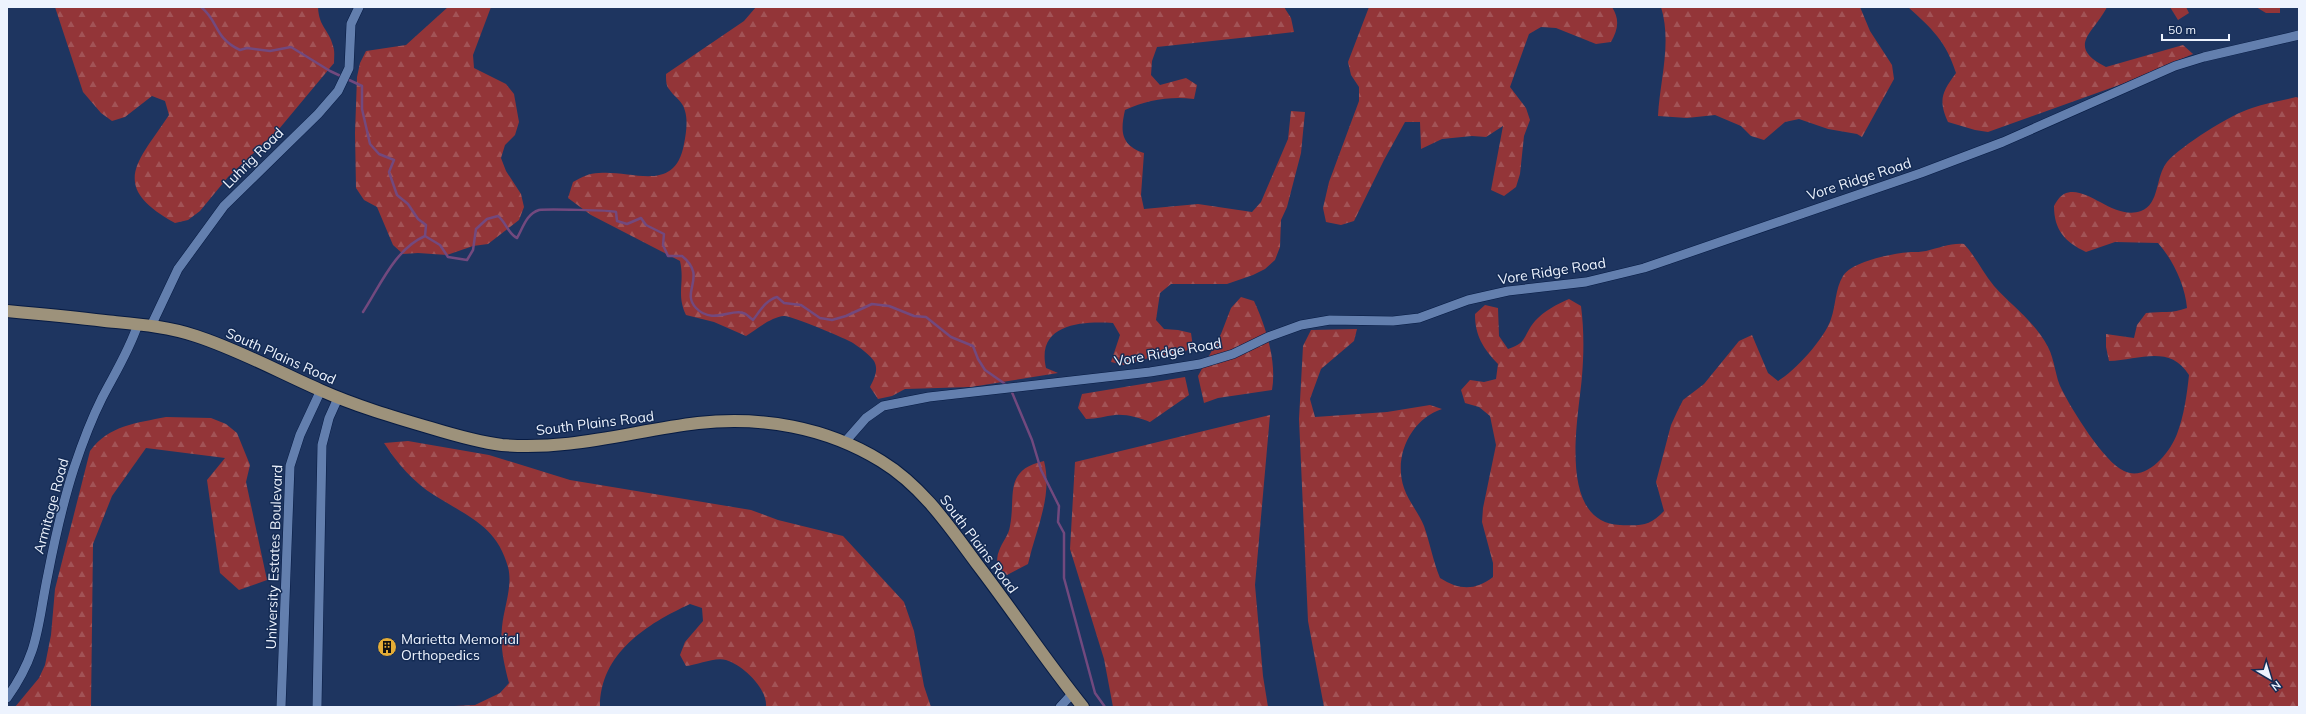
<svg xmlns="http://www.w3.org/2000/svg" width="2306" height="714" font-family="Mulish,sans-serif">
  <defs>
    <pattern id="forest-firs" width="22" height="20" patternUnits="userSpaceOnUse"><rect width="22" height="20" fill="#933538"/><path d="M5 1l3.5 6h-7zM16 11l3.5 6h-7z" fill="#a25356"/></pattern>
  </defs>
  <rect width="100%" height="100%" fill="#1e3560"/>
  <path fill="url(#forest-firs)" d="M 55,7 L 318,7 C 319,28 329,29 333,46 C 335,51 334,57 334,63 L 279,129 L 228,177 L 200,211 L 188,220 L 175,223 C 108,186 138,162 169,115 L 165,101 L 152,96 L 125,117 L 112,121 L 101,113 L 83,92 Z
    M 448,7 L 491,7 L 473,55 L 474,68 L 506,84 L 514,94 L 519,122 L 515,135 L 505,145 L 501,158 L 506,171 L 521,194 L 524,207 L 519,220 L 488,244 L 473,246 L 447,255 L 418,253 L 403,254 L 393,245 L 377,207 L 364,200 L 356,188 L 355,133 L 357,77 L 360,63 L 366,51 L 406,45 Z
    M 756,7 L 1284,7 L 1291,18 L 1294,32 L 1157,47 L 1152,61 L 1151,75 L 1160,85 L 1186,78 L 1197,85 L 1194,99 C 1170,96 1147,100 1125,110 C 1120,132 1121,145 1144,153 L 1141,195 L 1144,209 L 1198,204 L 1252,212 L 1261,202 L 1288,139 L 1291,111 L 1305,112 L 1301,153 L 1287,207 L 1281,220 L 1280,247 L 1275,260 L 1265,269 L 1253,275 L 1227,284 L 1171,284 L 1160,293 L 1156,320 L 1164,329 L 1178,330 L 1191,333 L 1193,347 L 1180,354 L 1152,357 L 1124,365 L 1111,362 L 1120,335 L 1113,323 C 1081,321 1036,324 1046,368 L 1058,373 L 971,387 L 905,389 L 892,396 L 878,399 L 870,387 C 874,379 879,370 874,361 C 870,355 859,347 853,343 C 847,339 790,315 784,316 C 771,317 757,329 746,336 L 714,322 L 686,315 C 676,294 685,283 680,261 L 591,215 L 568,198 L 573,182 C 582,177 589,173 599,173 C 633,170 675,194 684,144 C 686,134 688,121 685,111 C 683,101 674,97 669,89 C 666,86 666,79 666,74 L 744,21 Z
    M 1369,7 L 1612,7 C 1620,20 1618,29 1611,42 L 1596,44 L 1556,28 L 1541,27 L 1529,34 L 1510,87 L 1526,108 L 1530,120 L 1524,136 L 1520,174 L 1516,187 L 1504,196 L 1491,190 L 1503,126 L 1486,137 L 1472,136 L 1442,139 L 1421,149 L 1420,122 L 1405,122 L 1384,160 L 1354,221 L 1341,225 L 1326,222 L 1323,208 L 1329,182 L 1359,101 L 1359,87 L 1351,75 L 1348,62 Z
    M 1661,7 L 1860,7 L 1870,31 L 1892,65 L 1894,79 L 1862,137 L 1857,134 L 1828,129 L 1799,119 L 1785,122 L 1764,140 L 1751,136 L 1741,126 L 1715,115 L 1687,118 L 1658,116 C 1660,79 1672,43 1661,7 Z
    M 1908,7 L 2107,7 C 2094,33 2065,46 2106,67 L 2183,45 L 2193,54 L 2122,84 L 1988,132 L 1975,130 L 1948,122 C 1938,100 1942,92 1956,73 C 1946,41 1932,29 1908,7 Z
    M 2170,7 L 2186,7 L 2189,13 L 2178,20 Z
    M 2256,7 L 2280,7 L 2280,13 L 2266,13 Z
    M 2296,97 L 2299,98 L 2299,707 L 1324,707 L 1308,621 L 1299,419 L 1303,346 L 1311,330 L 1357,329 L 1354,341 L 1321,369 L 1310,399 L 1315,417 L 1387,412 L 1430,405 L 1442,409 C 1411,419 1393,456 1404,488 C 1408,501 1419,513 1424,526 C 1430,543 1433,561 1440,578 C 1459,590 1475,591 1493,577 L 1493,563 L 1482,522 L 1483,508 L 1496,445 L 1490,416 L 1479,407 L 1465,403 L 1461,390 L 1470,380 L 1484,382 L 1496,379 L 1498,364 C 1483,348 1475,336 1475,314 L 1485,305 L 1498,308 L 1499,336 L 1508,349 C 1528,343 1523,335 1535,321 C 1544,311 1557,304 1569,299 L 1581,306 C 1584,329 1584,352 1582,376 C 1579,416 1556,522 1620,525 C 1641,526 1650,526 1664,511 L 1656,482 L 1671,425 L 1677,412 L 1683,400 L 1704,384 L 1739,341 L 1752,335 L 1768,373 L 1778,381 C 1795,371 1825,338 1831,319 C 1836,305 1835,289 1843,276 C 1852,261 1895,253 1911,252 C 1916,252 1921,252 1926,251 C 1940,248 1950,243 1964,244 C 1976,257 1983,273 1994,286 C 2012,306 2035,322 2048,347 C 2055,360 2055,377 2062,390 C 2072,410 2104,462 2124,471 C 2146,482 2170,453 2177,434 C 2184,416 2187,394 2189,375 C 2170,344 2139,360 2109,361 L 2106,347 L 2106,334 L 2134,338 L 2137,325 L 2146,313 C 2163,311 2171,314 2187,308 C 2185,285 2173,260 2158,243 L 2115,242 L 2086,252 C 2065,242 2054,230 2054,206 C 2056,202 2060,196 2064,194 C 2086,183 2113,221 2141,211 C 2160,204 2155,177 2167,162 C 2181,146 2231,114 2252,108 C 2266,103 2281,101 2296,97 Z
    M 1241,297 L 1254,301 C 1266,327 1277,362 1272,390 L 1218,398 L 1204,403 L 1198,376 L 1221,334 L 1231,308 Z
    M 1185,377 L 1189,395 L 1150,422 C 1139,418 1127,414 1115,415 C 1105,416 1097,419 1086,419 L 1078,408 L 1082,394 Z
    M 1270,415 L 1255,585 L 1263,676 L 1268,707 L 1113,707 L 1104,659 L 1070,549 L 1075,462 Z
    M 166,417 L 211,418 L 226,424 L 237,433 L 250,465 L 246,482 L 267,580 L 239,590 L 220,573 L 207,480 L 225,458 L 146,448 L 112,496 L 93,544 L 91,707 L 15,707 L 39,678 L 45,665 L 51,635 L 55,589 L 90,451 C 109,425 137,423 166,417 Z
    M 408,441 L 489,455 L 570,480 L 751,510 L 778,520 L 843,536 L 904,602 L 914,631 L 924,686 L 931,707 L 766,707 C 768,689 743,665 726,660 C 714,657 698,665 686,666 L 680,655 L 685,642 L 703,621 L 702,608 L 690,604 C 647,624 600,653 600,707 L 434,707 L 475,705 L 500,693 L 509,683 C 504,664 500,647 502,627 C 504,607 513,586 508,567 C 497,526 467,516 434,495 C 413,482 398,464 384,443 Z
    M 1044,461 C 1053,496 1036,529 1028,564 L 1007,575 L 997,566 C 997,561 997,555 999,551 C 1002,542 1009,535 1010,526 C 1016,496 1003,470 1044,461 Z"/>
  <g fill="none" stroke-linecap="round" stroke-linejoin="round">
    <path stroke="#72497e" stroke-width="2.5" d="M 201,7 C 219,21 213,37 240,50 L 247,48 L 270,51 L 291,47 L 330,71 L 362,86 L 362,109 L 370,144 L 379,154 L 394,160 L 389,172 L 397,195 L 408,204 L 418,219 L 426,225 L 425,236 L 440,245 L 448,257 L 467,260 L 473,250 L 476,229 L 487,219 L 498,216 C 506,222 508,234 517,238 C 523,228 526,214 539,210 C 546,209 611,210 616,212 L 617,221 L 627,224 L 641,218 L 646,225 L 664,234 L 663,245 L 668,256 L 682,256 C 708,277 680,291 696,308 C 712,325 732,308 743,313 C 747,314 750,318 753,320 C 760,311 766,300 777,297 L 784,303 L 801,305 L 820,318 L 832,320 L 846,316 L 872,304 L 889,306 L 914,316 L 926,317 L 951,337 L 973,346 L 978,359 L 985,370 L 1008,386
      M 363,312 C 380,286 395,249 425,236
      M 1011,390 L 1032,440 L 1041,470 L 1059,506 L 1058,522 L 1064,533 L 1064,578 L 1095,693 L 1105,707"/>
    <defs>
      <path id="minor" d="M 151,326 L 178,269 L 224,206 L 318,114 L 338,91 L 349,68 L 351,24 L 359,7
        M 844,443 L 866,418 L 883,406 L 929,397 L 1150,372 L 1200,364 L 1233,354 L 1268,337 L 1301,325 L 1330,320 L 1393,321 L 1419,318 L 1468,300 L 1508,291 L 1586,282 L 1644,268 L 1921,173 L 2003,142 L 2175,66 L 2204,57 L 2299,35
        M 7,698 C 40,651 37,626 48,574 C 55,538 63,502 74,468 C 82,444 91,420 102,398 C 115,373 129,351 138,324
        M 281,707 L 290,466 L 300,435 L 321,390
        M 317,707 L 322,445 L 329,418 L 338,398
        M 1060,707 L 1072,694"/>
      <path id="major" d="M 7,311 C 40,314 72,317 105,321 C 135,324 167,326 196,336 C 239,350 279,372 320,390 C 356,406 393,417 431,428 C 454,435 478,442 502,445 C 569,451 632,431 698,423 C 761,416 826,427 881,461 C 922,486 949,526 977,564 C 1013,611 1046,661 1083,707"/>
    </defs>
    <use href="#minor" stroke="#071b43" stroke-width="10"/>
    <use href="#major" stroke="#071b43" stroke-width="14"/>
    <use href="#minor" stroke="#637fae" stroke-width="9"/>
    <use href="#major" stroke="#9d927b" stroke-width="12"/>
  </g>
  <defs>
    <symbol id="building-disc" viewBox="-11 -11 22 22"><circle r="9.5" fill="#e5ad36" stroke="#142b54"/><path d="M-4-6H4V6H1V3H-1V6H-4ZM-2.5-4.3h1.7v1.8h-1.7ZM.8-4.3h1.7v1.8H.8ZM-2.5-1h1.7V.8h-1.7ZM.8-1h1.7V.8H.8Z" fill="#111"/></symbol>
  </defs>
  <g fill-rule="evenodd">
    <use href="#building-disc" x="376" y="636" width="22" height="22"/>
  </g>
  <g text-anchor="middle" stroke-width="3" stroke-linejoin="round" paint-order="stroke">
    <g font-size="14" fill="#edf3fe" stroke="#142b54">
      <text transform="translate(253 158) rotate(-45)" y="5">Luhrig Road</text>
      <text transform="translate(1859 179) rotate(-18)" y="5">Vore Ridge Road</text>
      <text transform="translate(1552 271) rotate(-9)" y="5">Vore Ridge Road</text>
      <text transform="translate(1168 352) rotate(-10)" y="5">Vore Ridge Road</text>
      <text transform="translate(281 356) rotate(24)" y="5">South Plains Road</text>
      <text transform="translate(595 423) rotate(-7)" y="5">South Plains Road</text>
      <text transform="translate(51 506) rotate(-75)" y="5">Armitage Road</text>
      <text transform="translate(979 544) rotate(53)" y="5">South Plains Road</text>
      <text transform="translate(274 557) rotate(-88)" y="5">University Estates Boulevard</text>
    </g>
    <g font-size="14" fill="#edf3fe" stroke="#142b54" text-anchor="start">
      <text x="401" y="644">Marietta Memorial<tspan x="401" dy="16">Orthopedics</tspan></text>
    </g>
  </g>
  <rect width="2306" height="714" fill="none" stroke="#edf3fe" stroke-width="16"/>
  <g transform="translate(2270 678) rotate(142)" stroke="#142b54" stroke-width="3" paint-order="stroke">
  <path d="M0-3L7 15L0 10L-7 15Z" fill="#edf3fe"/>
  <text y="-6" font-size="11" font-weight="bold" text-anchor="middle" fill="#edf3fe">N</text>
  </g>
  <path d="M2162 34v6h67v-6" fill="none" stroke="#edf3fe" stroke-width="2"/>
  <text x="2168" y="34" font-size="12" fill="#edf3fe" stroke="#142b54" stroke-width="3" paint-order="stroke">50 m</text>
</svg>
